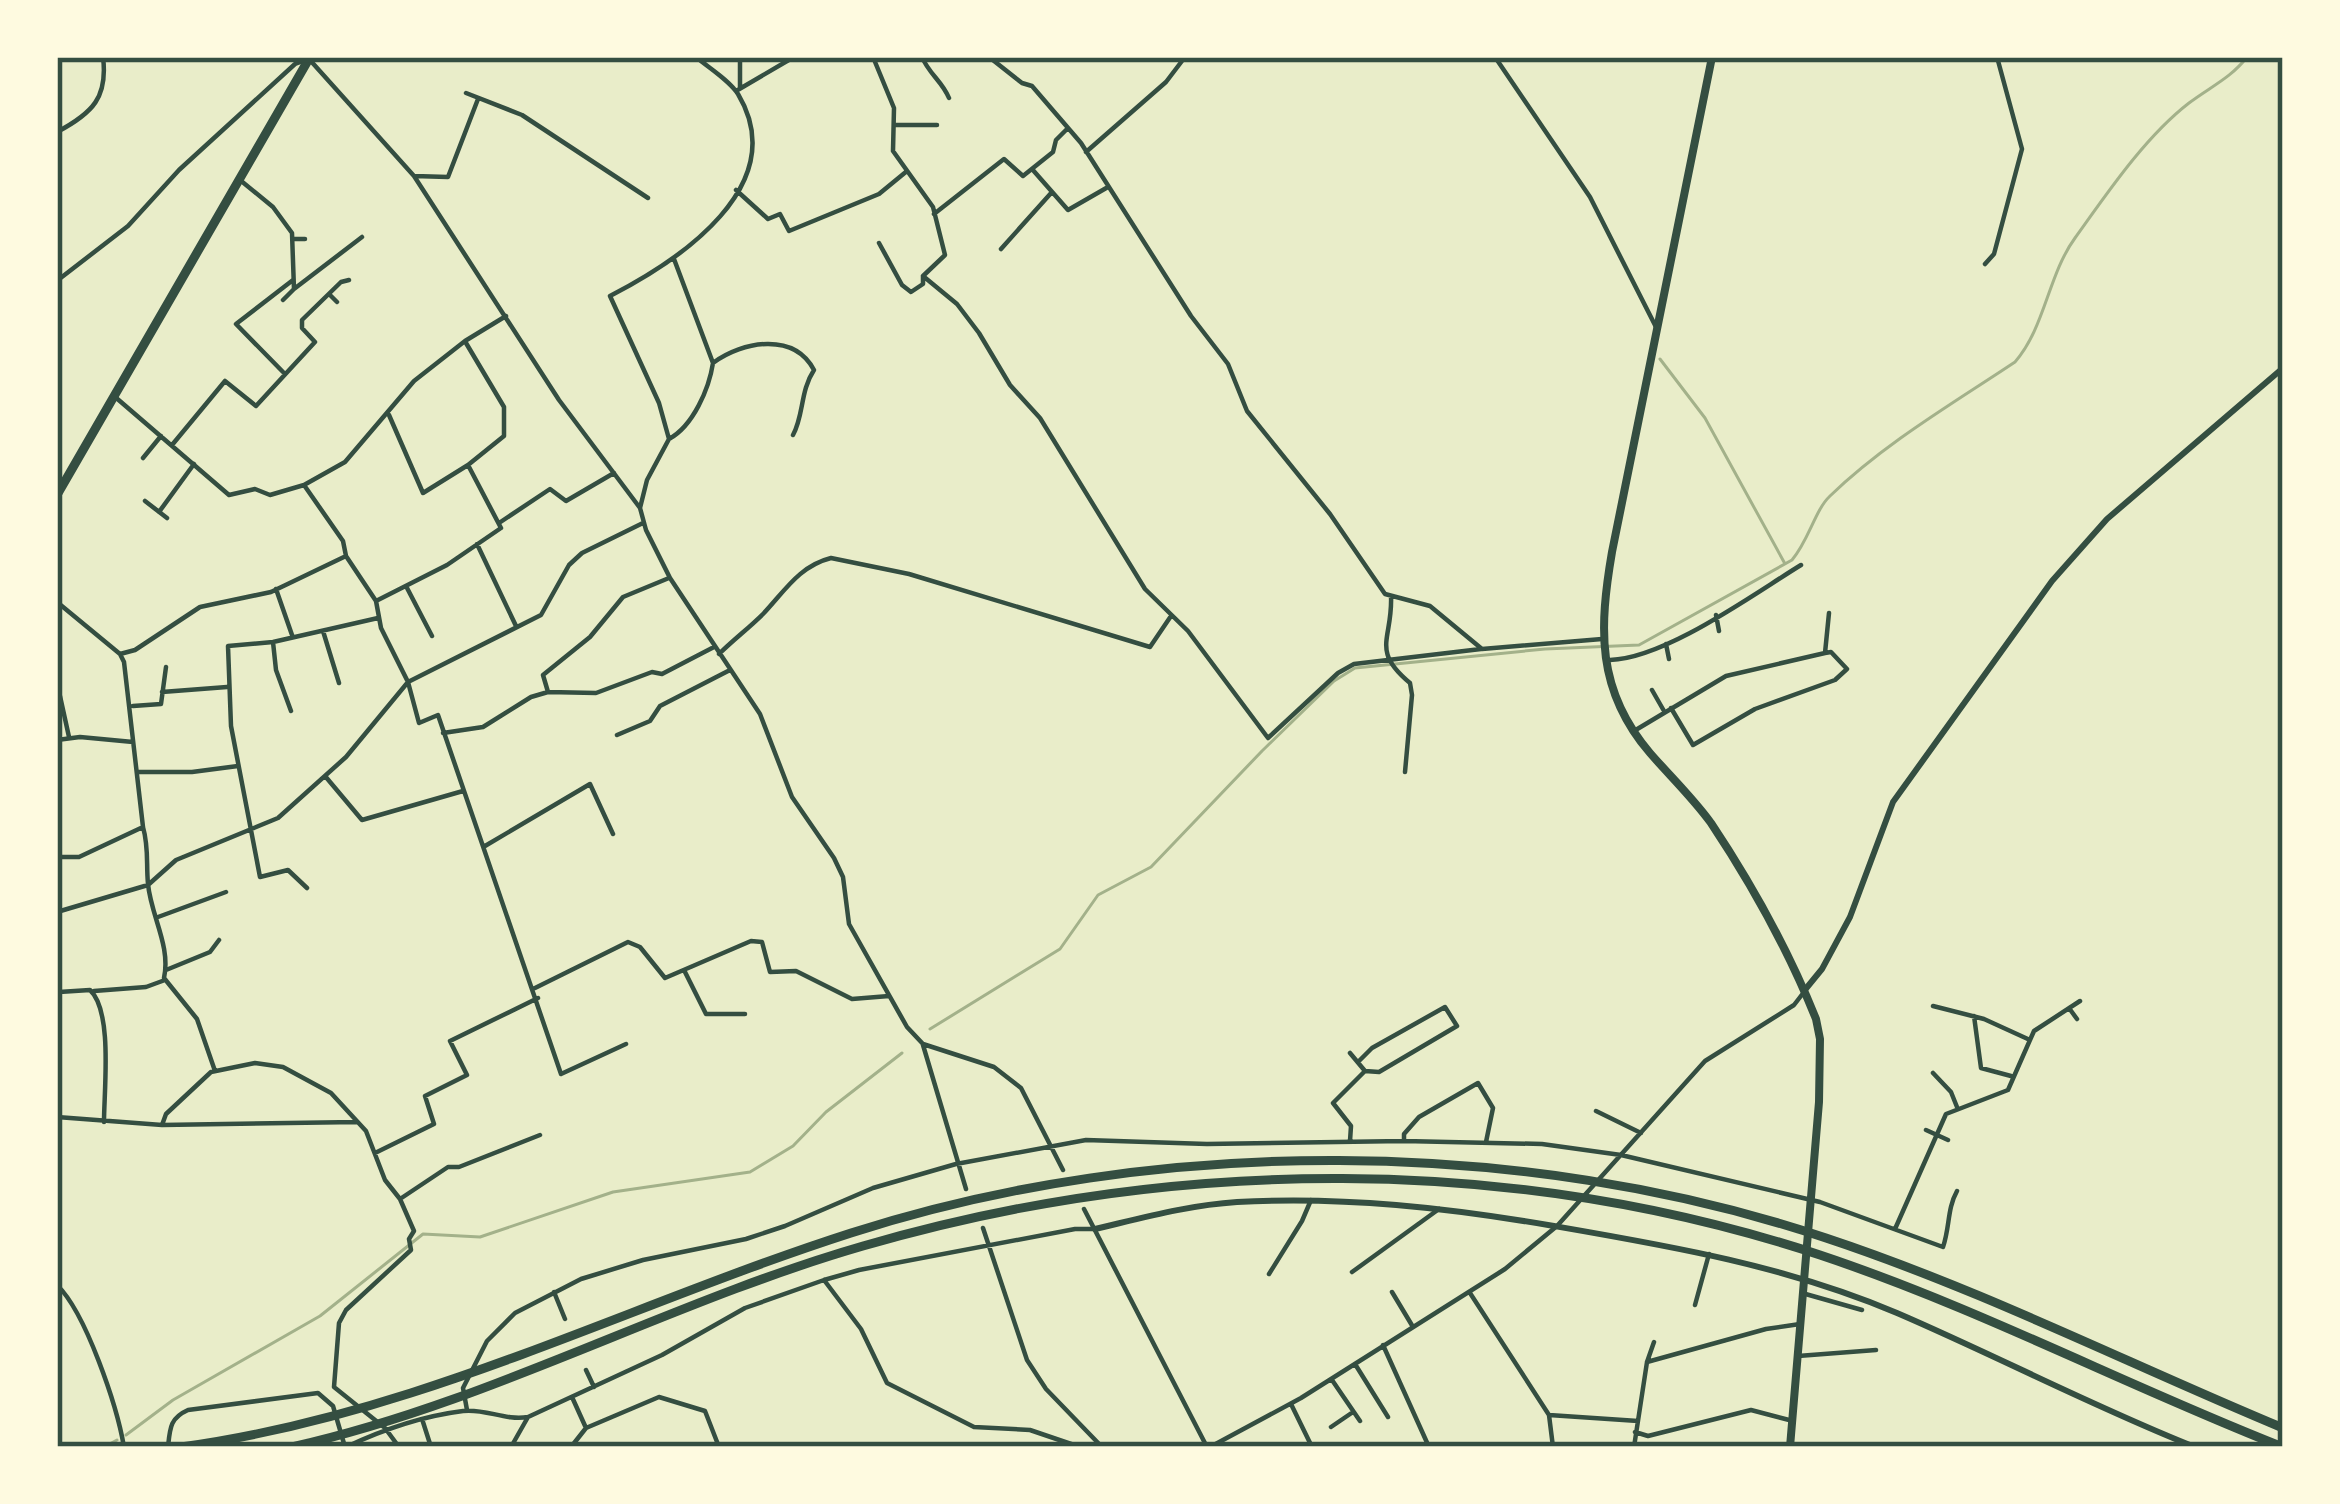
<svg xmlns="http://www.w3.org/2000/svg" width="2340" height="1504" font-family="Commissioner,sans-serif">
  <rect width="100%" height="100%" fill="#e9edc9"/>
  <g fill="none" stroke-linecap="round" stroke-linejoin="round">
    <path stroke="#a3b18a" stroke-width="3" d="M 1660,359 L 1705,418 L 1784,562
      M 930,1029 L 1060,949 L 1098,895 L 1151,867 L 1262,751 L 1334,681 L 1355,668 L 1545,649 L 1639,645 L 1792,560 C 1809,540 1815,510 1830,496 C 1885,443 1952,404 2015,362 C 2045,328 2048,275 2075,238 C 2108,192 2145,137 2189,103 C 2210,87 2231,78 2247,57
      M 126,1435 L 173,1400 L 320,1316 L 423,1234 L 480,1237 L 613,1192 L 750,1172 L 793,1146 L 826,1112 L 902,1053
      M 104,1447 L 117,1440"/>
    <path stroke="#344e41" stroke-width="4.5" d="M 873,57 L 894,108 L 893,151 L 933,207 L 945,255 L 923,276 L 923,284 L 911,292 L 902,285 L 879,243
      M 888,57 L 889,57
      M 922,57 C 929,74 942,81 949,98
      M 989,57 L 1022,83 L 1032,86 L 1081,143 L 1191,316 L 1228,364 L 1247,411 L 1330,514 L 1385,594 L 1430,606 L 1482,649 L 1602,639
      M 1495,57 L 1590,197 L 1657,329
      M 740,87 L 740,57
      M 736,91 L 794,57
      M 466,93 L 522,115 L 648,198
      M 895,125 L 937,125
      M 57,132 C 93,113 108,97 103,57
      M 1086,152 L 1166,82 L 1185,57
      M 1032,169 L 1068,210 L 1108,187
      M 414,176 L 448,177 L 478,99
      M 240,180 L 273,207 L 292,233 L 294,289 L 362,237
      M 736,190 L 768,219 L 780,214 L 789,231 L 879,194 L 907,171
      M 934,214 L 1004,159 L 1023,176 L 1053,152 L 1056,140 L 1067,129
      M 293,239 L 305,239
      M 1001,249 L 1052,192
      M 1985,264 L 1994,254 L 2022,149 L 1997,57
      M 923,276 L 957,304 L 979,333 L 1010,385 L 1040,418 L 1145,589 L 1188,631 L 1268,738 L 1338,673 L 1354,664 L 1481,649
      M 58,280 L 128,226 L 179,170 L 295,64 L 309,59 L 414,176 L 559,400 L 640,508 L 646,530 L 670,578 L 760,714 L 792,797 L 834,858 L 843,877 L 849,924 L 907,1027 L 923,1044 L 994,1067 L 1021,1088 L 1063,1170
      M 329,294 L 337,302
      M 283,300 L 294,289
      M 713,363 C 743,341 794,332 814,370 C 800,391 804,415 793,435
      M 283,372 L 236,324 L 293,280
      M 114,396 L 229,495 L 255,489 L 270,495 L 304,485 L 345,462 L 414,381 L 465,341 L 506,316
      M 389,415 L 423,493 L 468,465
      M 669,439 C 693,426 709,389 713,363 L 674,259
      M 172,445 L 225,381 L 256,406 L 315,342 L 302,328 L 302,320 L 341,282 L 349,280
      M 143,458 L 161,436
      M 304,485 L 343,541 L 346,556 L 376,601 L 381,628 L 408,682 L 419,723 L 438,715 L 561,1074 L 626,1044
      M 145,501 L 167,518
      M 640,508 L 647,480 L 669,439 L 659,403 L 610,296 C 678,261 793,186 738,94 C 729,80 709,68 696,57
      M 159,512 L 194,464
      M 499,523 L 550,489 L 566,501 L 614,473
      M 477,544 L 516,626
      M 406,586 L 432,636
      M 276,589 L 292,635
      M 1391,596 C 1393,639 1370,650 1410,683 L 1412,695 L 1405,772
      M 376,601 L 447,565 L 501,528 L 468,465 L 504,436 L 504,407 L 466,343
      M 57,602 L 120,654 L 124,662 L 143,827 C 149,848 146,864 148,884 C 151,916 171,946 164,978 L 197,1019 L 215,1071
      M 1716,615 L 1719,631
      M 323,631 L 339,683
      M 273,642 L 276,670 L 291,711
      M 1666,644 L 1669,659
      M 120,654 L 135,650 L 200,607 L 271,592 L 346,556
      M 719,654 C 733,640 749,628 763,614 C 784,592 799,566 831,558 L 909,574 L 1150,647 L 1171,616
      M 1610,660 C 1666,658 1752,595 1801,565
      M 1652,690 L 1664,711
      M 162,692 L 227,687
      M 548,692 L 543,675 L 590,637 L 623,597 L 669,578
      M 60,696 L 69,737
      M 133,706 L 161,704 L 166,667
      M 1671,708 L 1693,745 L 1755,709 L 1835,680 L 1847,669 L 1831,652 L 1825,653 L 1829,613
      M 1634,731 L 1726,676 L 1825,653
      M 443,733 L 483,727 L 531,697 L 548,692 L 596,693 L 652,672 L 662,674 L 714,647
      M 617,735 L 650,721 L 660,706 L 730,670
      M 57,740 L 80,737 L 133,742
      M 138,772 L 192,772 L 238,766
      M 325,776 L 362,820 L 463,791
      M 485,846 L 590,784 L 613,834
      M 60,857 L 79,857 L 143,827
      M 307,888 L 288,870 L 260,877 L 231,726 L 228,646 L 273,642 L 378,618
      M 57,912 L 148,885 L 176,860 L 278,818 L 346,757 L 408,682 L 541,615 L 569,565 L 582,553 L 643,523
      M 158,917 L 226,892
      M 166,970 L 210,952 L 219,940
      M 684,970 L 706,1014 L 745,1014
      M 57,986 L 59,992 L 90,990 C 113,1011 104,1090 104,1122
      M 535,988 L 628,942 L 640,947 L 665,978 L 751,941 L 762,942 L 770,972 L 796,971 L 852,999 L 889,996
      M 94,991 L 146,987 L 165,980
      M 1933,1006 L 1984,1019 L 2030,1040
      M 2069,1008 L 2077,1019
      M 1974,1016 L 1981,1068 L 2011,1076
      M 923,1045 L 966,1189
      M 1350,1053 L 1365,1071
      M 1933,1073 L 1951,1092 L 1957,1107
      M 1596,1111 L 1641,1133
      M 57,1117 L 162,1125 L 357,1122
      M 162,1125 L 166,1114 L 211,1072 L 255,1063 L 283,1067 L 331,1093 L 366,1131 L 385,1180 L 400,1199 L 414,1231 L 409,1239 L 411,1250 L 346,1310 L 339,1323 L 334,1387 L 385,1428 L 399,1447
      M 1926,1130 L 1948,1140
      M 1350,1141 L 1351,1126 L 1333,1103 L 1365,1071 L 1379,1072 L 1457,1026 L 1445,1007 L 1372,1048 L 1358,1062
      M 1404,1141 L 1404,1134 L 1419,1117 L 1478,1083 L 1493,1108 L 1486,1142
      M 375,1153 L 434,1124 L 425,1096 L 467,1075 L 450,1041 L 538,998
      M 400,1199 L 448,1167 L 459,1167 L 540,1135
      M 1084,1209 L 1207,1447
      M 983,1228 L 1027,1360 L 1046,1389 L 1102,1447
      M 1895,1229 L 1946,1114 L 2008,1090 L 2034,1031 L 2080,1001
      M 1352,1272 L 1439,1209
      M 1269,1274 L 1302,1221 L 1311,1200
      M 824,1280 L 861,1329 L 887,1383 L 974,1427 L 1030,1430 L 1080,1447
      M 57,1285 C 86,1313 117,1406 124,1447
      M 554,1292 L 565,1319
      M 1392,1292 L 1413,1327
      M 1470,1293 L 1549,1415 L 1553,1447
      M 1802,1293 L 1862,1310
      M 1695,1305 L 1709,1254
      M 1383,1345 L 1429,1447
      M 1798,1356 L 1876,1350
      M 1647,1362 L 1766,1329 L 1800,1324
      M 1355,1364 L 1388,1417
      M 586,1370 L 594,1387
      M 1332,1380 L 1360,1421
      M 572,1397 L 586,1428 L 659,1397 L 705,1411 L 719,1447
      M 1291,1404 L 1312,1447
      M 467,1410 L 463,1388 L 487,1341 L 515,1313 L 581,1279 L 643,1260 L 746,1239 L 785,1226 L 873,1188 L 956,1164 L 1086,1140 L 1207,1144 L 1404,1141 L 1542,1144 L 1621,1155 L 1820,1202 L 1943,1247 C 1950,1227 1947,1209 1957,1191
      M 1549,1415 L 1638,1421
      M 423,1422 L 431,1447
      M 1331,1427 L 1353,1412
      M 1635,1432 L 1648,1436 L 1751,1410 L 1793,1421
      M 168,1447 C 170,1428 170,1418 188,1410 L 318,1393 L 333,1406 L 345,1447
      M 346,1447 C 382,1430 423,1416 463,1411 C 485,1408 505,1421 528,1417 L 662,1355 L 745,1308 L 824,1280 L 859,1270 L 1075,1229 L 1095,1229
      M 511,1447 L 528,1417
      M 571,1447 L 586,1428
      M 1210,1447 L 1301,1398 L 1505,1269 L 1557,1226 L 1705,1061 L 1794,1005 L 1804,992
      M 1634,1447 L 1647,1362 L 1654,1342"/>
    <path stroke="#344e41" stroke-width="6" d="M 1804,991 L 1822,969 L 1850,917 L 1893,802 L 2052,581 L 2107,519 L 2283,368
      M 1095,1229 C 1142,1218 1189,1205 1237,1202 C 1344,1196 1449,1208 1554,1226 C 1670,1246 1787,1266 1897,1313 C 1997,1356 2094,1407 2195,1447"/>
    <path stroke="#344e41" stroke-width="8" d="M 1712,57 L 1612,552 C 1599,628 1596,690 1650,753 C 1670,776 1693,798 1711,823 C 1751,883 1789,952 1816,1019 L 1820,1039 L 1819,1102 L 1790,1447"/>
    <path stroke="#344e41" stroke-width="9" d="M 57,495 L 310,57"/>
    <path stroke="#344e41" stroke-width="9" d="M 181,1447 C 417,1415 627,1305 851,1233 C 1156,1135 1522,1136 1826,1238 C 1983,1290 2131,1365 2283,1428
      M 292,1447 C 489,1403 669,1302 863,1246 C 1173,1156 1512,1153 1820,1255 C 1979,1308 2127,1386 2283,1447"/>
  </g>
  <rect width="2340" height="1504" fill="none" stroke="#fefae0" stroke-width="120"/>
  <rect x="60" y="60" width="2220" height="1384" fill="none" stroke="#344e41" stroke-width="4.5"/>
</svg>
